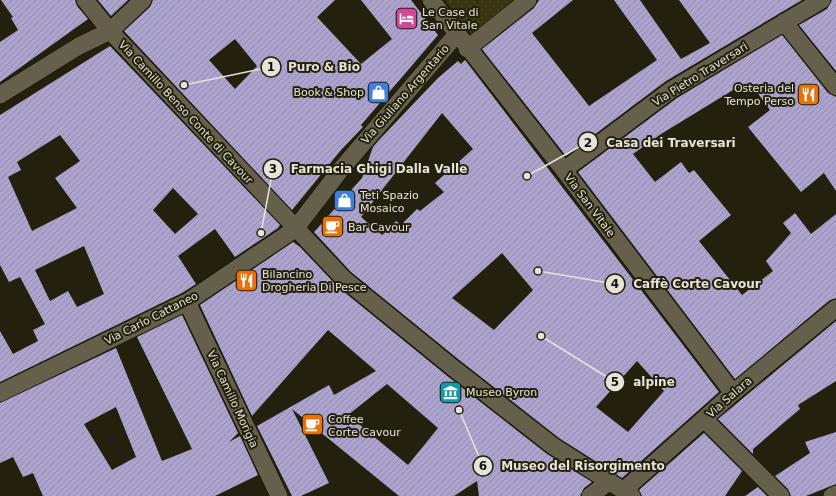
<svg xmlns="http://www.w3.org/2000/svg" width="836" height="496" font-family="'DejaVu Sans',sans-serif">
  <defs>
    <pattern id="garden-dots" width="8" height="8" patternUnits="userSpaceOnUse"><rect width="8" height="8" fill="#393310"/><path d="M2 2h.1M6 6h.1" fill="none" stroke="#4c4727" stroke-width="1.8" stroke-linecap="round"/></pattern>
    <pattern id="building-hatch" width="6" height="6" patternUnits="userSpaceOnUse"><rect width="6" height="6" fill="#aca4ce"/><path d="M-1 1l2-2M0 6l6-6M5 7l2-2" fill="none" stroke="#928cab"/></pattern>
  </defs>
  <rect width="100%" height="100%" fill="#23200d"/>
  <path fill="url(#garden-dots)" d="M 445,0 L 516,0 L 472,36 Z"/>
  <path fill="url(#building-hatch)" fill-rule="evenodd" d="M 1,0 L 75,0 L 77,6 L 88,19 L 0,82 L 0,42 L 18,30 L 11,18 L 13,17 Z
    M 98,0 L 128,0 L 111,16 Z
    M 153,0 L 335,0 L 317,17 L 361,64 L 392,39 L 361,0 L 411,0 L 438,35 L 361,125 L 363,127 L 341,150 L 292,210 L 124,31 L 150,7 ZM 235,39 L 257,66 L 235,89 L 209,60 Z
    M 539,0 L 573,0 L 532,33 L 589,106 L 657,60 L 614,0 L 640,0 L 681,59 L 710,43 L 679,0 L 802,0 L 666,81 L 566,156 L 482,49 L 534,8 Z
    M 832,0 L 836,0 L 836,71 L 799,25 L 827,9 Z
    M 782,35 L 828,93 L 836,97 L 836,191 L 824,173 L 801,192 L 756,137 L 748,127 L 770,110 L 752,85 L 741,92 L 738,87 L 661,134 L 633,154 L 655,182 L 681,162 L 689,173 L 694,170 L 731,215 L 699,241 L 742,295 L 773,271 L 766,261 L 791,233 L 783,223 L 795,213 L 811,234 L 836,214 L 836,298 L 830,300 L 735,379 L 578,172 L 677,98 Z
    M 110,46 L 280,225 L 278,228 L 235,257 L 215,229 L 178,256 L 196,284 L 182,293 L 0,382 L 0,331 L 13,354 L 38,341 L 33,330 L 45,324 L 20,277 L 9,282 L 0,265 L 0,115 ZM 60,135 L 80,161 L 55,178 L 77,208 L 32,231 L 8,177 L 21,170 L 17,162 ZM 173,188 L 198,214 L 175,234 L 153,210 ZM 84,246 L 104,294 L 77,307 L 68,291 L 50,301 L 35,270 Z
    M 465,60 L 719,392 L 622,478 L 559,438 L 458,359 L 351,272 L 314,232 L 362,178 L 373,147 L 379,140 L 438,78 L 458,61 L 461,64 ZM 442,113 L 473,149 L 435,183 L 444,192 L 420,211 L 417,209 L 401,225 L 396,221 L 382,235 L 361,217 ZM 502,253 L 533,290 L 494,330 L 452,298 ZM 637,361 L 664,391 L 628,432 L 596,407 Z
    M 293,242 L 300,247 L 338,287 L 446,375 L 547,454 L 592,482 L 584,488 L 580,496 L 479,496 L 477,481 L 454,496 L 399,496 L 292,409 L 329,483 L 301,496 L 292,496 L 257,426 L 329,385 L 334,395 L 376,371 L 328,330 L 252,416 L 200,305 ZM 387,384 L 438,428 L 408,465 L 348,415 Z
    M 182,315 L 238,433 L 229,442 L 240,436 L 258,475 L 215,496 L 43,496 L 33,473 L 23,477 L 13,457 L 0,463 L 0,403 L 116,348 L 162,461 L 192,449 L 137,337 ZM 116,407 L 136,457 L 112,470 L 84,424 Z
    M 836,321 L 836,381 L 798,405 L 800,409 L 753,449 L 753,454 L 718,419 Z
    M 836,432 L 836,484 L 806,496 L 791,496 L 788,489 L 775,476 L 810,453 L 805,442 Z
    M 704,433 L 742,471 L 725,496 L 642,496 L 639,490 Z
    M 758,487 L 767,496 L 745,496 Z"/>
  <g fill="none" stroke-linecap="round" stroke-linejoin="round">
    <defs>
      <path id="street" d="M 85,0 L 110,31 L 344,279 L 452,367 L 553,446 L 632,496
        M 431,0 L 560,165 L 733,393
        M 784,22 L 836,87
        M 467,49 L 528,0
        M 0,95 L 79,46 L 110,31 L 143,0
        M 564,170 L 671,90 L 822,0
        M 187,302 L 279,496
        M 0,393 L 187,302 L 295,229 L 342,168 L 456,35
        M 704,419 L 781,496
        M 624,490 L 733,393 L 836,308
        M 590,496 L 610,481
        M 832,496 L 836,494"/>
    </defs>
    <use href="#street" stroke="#0d0900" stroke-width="18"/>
    <use href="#street" stroke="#64604b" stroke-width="17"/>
  </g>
  <defs>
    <symbol id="hotel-square" viewBox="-11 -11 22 22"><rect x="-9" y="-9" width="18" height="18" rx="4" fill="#d1479c" stroke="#23200d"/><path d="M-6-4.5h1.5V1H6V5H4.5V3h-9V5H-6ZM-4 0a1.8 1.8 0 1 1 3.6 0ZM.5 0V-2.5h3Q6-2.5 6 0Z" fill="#fff"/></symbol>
    <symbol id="shop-square" viewBox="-11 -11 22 22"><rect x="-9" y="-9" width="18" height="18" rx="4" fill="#3f7fe0" stroke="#23200d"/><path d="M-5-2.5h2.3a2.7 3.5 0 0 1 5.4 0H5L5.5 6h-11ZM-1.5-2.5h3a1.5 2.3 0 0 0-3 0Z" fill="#fff"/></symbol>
    <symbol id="restaurant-square" viewBox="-11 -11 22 22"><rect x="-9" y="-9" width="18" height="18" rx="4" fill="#e8710a" stroke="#23200d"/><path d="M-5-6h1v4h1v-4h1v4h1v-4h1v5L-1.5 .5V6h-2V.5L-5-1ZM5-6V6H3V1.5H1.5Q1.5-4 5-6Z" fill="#fff"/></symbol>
    <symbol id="cafe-square" viewBox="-11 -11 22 22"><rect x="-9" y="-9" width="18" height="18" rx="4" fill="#e8710a" stroke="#23200d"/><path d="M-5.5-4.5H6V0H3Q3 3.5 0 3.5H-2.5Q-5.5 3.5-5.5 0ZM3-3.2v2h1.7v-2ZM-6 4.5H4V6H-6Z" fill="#fff"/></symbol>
    <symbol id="museum-square" viewBox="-11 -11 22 22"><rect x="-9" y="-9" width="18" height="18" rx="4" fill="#0f9aa8" stroke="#23200d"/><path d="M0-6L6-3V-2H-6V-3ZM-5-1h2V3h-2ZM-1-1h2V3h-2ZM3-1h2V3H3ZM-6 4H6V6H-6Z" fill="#fff"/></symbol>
  </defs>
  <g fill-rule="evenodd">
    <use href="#hotel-square" x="394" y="6" width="25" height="25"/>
    <use href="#shop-square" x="366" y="80" width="25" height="25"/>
    <use href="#restaurant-square" x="796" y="82" width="25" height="25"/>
    <use href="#shop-square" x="332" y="188" width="25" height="25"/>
    <use href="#cafe-square" x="320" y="214" width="25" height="25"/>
    <use href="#restaurant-square" x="234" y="268" width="25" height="25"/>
    <use href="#museum-square" x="438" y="380" width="25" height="25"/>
    <use href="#cafe-square" x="300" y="412" width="25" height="25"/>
  </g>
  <g text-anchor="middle" stroke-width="4" stroke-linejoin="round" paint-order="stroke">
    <g font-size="11" fill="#e6e4d8" stroke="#23200d" text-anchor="start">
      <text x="422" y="16">Le Case di<tspan x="422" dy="13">San Vitale</tspan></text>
      <text x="794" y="92" text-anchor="end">Osteria del<tspan x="794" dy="13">Tempo Perso</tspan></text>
      <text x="364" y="96" text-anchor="end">Book &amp; Shop</text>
      <text x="360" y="199">Teti Spazio<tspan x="360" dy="13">Mosaico</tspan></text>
      <text x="348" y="231">Bar Cavour</text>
      <text x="262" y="278">Bilancino<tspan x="262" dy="13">Drogheria Di Pesce</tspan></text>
      <text x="466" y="396">Museo Byron</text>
      <text x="328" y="423">Coffee<tspan x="328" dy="13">Corte Cavour</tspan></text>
    </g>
    <g font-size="11" fill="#e6e4d8" stroke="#23200d">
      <text transform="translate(700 74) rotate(-32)" y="4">Via Pietro Traversari</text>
      <text transform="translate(405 94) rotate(-49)" y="4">Via Giuliano Argentario</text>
      <text transform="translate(186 112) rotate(47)" y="4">Via Camillo Benso Conte di Cavour</text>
      <text transform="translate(590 205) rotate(53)" y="4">Via San Vitale</text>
      <text transform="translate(151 318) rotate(-27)" y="4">Via Carlo Cattaneo</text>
      <text transform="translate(729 397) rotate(-41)" y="4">Via Salara</text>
      <text transform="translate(233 399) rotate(65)" y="4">Via Camillo Morigia</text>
    </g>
  </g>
  <path fill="none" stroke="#e6e4d8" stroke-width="1.5" d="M184 85L271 67M527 176L588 142M261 233L273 169M538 271L615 284M541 336L615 382M459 410L483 466"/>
  <g fill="#e6e4d8" stroke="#23200d" stroke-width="1.5">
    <circle cx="184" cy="85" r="4"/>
    <circle cx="527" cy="176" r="4"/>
    <circle cx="261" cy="233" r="4"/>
    <circle cx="538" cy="271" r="4"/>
    <circle cx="541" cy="336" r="4"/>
    <circle cx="459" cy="410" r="4"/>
    <circle cx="271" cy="67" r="10"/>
    <circle cx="588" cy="142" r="10"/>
    <circle cx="273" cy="169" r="10"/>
    <circle cx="615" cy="284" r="10"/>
    <circle cx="615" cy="382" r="10"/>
    <circle cx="483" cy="466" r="10"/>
  </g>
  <g font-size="12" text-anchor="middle" font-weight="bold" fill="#111">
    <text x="271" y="71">1</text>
    <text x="588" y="147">2</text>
    <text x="273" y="173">3</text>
    <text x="615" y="288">4</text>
    <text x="615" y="386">5</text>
    <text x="483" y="470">6</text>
  </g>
  <g font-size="12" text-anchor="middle" font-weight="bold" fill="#e6e4d8" stroke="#23200d" stroke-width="4" stroke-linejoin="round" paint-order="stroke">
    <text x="324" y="71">Puro &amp; Bio</text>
    <text x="671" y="147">Casa dei Traversari</text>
    <text x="379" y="173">Farmacia Ghigi Dalla Valle</text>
    <text x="697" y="288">Caffè Corte Cavour</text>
    <text x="654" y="386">alpine</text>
    <text x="583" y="470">Museo del Risorgimento</text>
  </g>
</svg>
